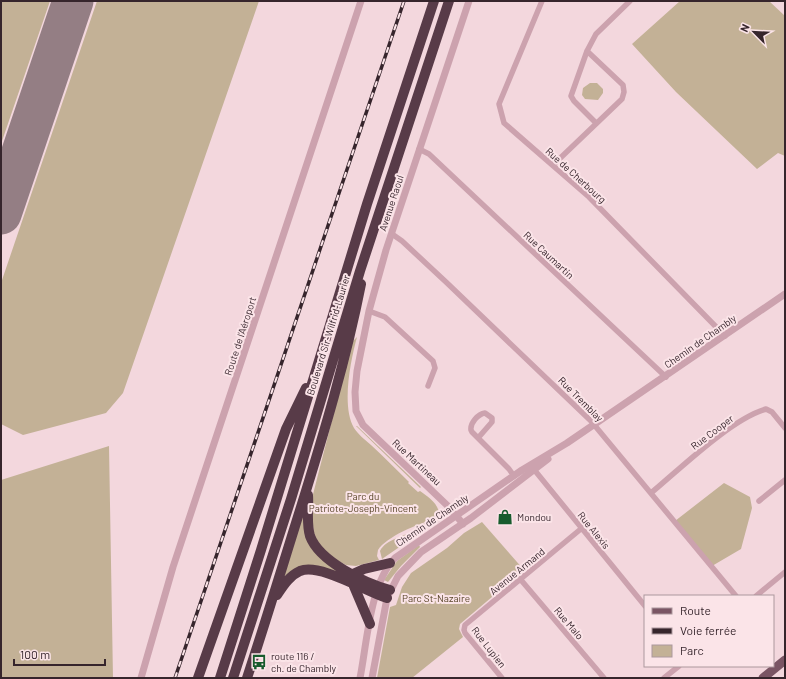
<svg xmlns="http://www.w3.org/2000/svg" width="786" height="679" font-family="Barlow,sans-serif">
  <rect width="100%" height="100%" fill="#f3d7dd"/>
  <path fill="#c3b196" d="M 1,1 L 50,1 L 1,144 Z
    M 97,1 L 259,1 L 123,393 L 106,413 L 23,435 L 1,424 L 1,283 Z
    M 680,1 L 769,1 L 785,16 L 785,156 L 778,153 L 757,169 L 676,92 L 632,44 Z
    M 590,83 L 597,83 L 603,89 L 603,93 L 598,100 L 585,99 L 582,95 L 583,88 Z
    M 357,337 C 351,359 341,406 354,428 C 358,434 365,440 371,445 C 384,457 396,469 409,482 L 408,483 L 418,492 L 420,491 C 427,496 438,503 439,513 L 433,520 C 419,523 386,537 378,550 L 377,556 L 379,560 L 356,566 L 346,565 L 331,557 L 315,539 L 310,506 L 352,342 Z
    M 356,426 L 357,426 L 421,487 L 420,488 Z
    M 109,446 L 113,678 L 1,678 L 1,480 Z
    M 724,483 L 750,497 L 752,508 L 741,549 L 712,566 L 675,521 Z
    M 304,502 L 308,537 L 370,588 L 330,570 L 284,577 Z
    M 441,517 L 443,517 L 382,559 L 380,551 C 386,539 405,536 416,530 C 419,529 420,526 423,524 C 430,521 435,523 441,517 Z
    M 482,522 L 524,570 L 460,624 L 459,629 L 463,637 L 412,678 L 377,678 L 390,607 L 396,605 L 402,587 L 411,573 L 447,548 L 464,533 Z
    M 419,545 L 420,547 L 401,566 L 388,582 L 384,580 L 397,561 Z"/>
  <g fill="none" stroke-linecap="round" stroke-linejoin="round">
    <path stroke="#947e84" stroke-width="41" d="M 1,214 L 73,1"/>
    <path stroke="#cca2ae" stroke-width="5.5" d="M 542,1 L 499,104 L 504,123 L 589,197 L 725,336
      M 596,123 L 574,101 L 571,96 L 587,51 L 596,34 L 630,1
      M 419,149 L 429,154 L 666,377
      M 553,165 L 622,99 L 624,92 L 623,85 L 587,51
      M 392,234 L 402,241 L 446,282 L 591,421 L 736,596
      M 369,311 L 385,317 L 433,361 L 435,368 L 428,386
      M 478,438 L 492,422 L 492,418 L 485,413 C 478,414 470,423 471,430 L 472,432 L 509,469 L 514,476
      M 532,467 L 645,606
      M 651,493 C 680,469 731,419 766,409 L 772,412 L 785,428
      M 759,501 L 785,480
      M 521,580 L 604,678
      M 756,596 L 785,572
      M 502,678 L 465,633 L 464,630 L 465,625 L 582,528
      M 664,678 L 679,666"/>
    <path stroke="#cca2ae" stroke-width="7" d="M 463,524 L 450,508 L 363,425 L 356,411 L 355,392 L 357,371 L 369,311 L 386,250 L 469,1
      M 141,678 L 173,567 L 361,1
      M 360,678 C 367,643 370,583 395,558 L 522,470 L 567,443 L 785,294
      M 372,678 L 387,598 L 398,576 L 421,552 L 471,518 L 548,459"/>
    <path stroke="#7a5564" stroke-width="9" d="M 763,678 L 785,660"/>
    <path stroke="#583b48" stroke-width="10" d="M 308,495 C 309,509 306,522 310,536 C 319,561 364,583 390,590
      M 353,574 L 364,569 L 390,563
      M 353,584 L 370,624
      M 277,595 C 283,586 289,576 300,571 C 320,563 365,591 387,598
      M 198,678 L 286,429 L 306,388
      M 220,678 L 261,550 L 367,204 L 434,1
      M 233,678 L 291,499 L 360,271 L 449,1
      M 247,678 C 266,621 283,564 301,507 C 324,433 346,360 361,284"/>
    <defs>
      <path id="rail" d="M 175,678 L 404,1"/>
    </defs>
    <use href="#rail" stroke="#36252c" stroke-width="3.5"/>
    <use href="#rail" stroke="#fbe4e8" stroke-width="2" stroke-dasharray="6" stroke-linecap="butt"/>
  </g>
  <defs>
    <symbol id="shop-bare" viewBox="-9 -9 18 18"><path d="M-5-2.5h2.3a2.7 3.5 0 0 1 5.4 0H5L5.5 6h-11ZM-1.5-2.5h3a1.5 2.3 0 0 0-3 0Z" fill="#175b2d" stroke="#fbe4e8" stroke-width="2.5" paint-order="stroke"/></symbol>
    <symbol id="bus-bare" viewBox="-9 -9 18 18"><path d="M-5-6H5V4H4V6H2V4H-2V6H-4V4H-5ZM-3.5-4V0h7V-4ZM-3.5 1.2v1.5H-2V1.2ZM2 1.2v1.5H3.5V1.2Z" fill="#175b2d" stroke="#fbe4e8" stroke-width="2.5" paint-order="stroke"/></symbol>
  </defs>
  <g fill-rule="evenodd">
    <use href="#shop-bare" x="494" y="506" width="22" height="22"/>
    <use href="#bus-bare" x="248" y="651" width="22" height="22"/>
  </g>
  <g text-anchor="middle" stroke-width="4" stroke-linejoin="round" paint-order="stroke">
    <g font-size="10" fill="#36252c" stroke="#fbe4e8">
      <text transform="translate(576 175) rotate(42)" y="4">Rue de Cherbourg</text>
      <text transform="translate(391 203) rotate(-72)" y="4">Avenue Raoul</text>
      <text transform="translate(549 255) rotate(43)" y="4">Rue Caumartin</text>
      <text transform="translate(328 335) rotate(-73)" y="4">Boulevard Sir-Wilfrid-Laurier</text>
      <text transform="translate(240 336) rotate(-72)" y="4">Route de l'Aéroport</text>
      <text transform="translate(700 341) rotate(-35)" y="4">Chemin de Chambly</text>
      <text transform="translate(581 399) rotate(45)" y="4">Rue Tremblay</text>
      <text transform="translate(712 432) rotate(-37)" y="4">Rue Cooper</text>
      <text transform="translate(417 462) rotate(43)" y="4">Rue Martineau</text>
      <text transform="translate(432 520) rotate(-34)" y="4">Chemin de Chambly</text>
      <text transform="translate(594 530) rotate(51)" y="4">Rue Alexis</text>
      <text transform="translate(517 571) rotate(-39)" y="4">Avenue Armand</text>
      <text transform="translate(569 623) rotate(50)" y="4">Rue Malo</text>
      <text transform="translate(489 647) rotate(52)" y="4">Rue Lupien</text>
    </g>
    <g font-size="10" fill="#574427" stroke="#fbe4e8">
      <text x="363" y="500">Parc du<tspan x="363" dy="12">Patriote-Joseph-Vincent</tspan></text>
      <text x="436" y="602">Parc St-Nazaire</text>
    </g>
    <g font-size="10" fill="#36252c" stroke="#fbe4e8" text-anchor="start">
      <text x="517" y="521">Mondou</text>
      <text x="271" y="660">route 116 /<tspan x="271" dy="12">ch. de Chambly</tspan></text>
    </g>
  </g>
  <rect width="786" height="679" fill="none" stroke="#36252c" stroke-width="4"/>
  <rect x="644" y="595" width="130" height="72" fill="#fbe4e8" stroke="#ac989d"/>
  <rect x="652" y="608" width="20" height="6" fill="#7a5564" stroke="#ac989d"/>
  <text x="680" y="615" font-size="12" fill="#36252c">Route</text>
  <rect x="652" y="628" width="20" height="6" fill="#36252c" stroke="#ac989d"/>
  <text x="680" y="635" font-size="12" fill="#36252c">Voie ferrée</text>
  <rect x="652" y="645" width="20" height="12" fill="#c3b196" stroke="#ac989d"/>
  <text x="680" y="655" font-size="12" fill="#36252c">Parc</text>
  <g transform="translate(754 32) rotate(294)" stroke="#fbe4e8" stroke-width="3" paint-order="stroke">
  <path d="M0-3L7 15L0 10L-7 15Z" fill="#36252c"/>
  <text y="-6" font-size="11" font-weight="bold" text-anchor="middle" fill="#36252c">N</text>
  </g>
  <path d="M14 659v6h91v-6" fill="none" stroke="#36252c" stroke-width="2"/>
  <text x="20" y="659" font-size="12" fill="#36252c" stroke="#fbe4e8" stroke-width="3" paint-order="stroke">100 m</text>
</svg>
